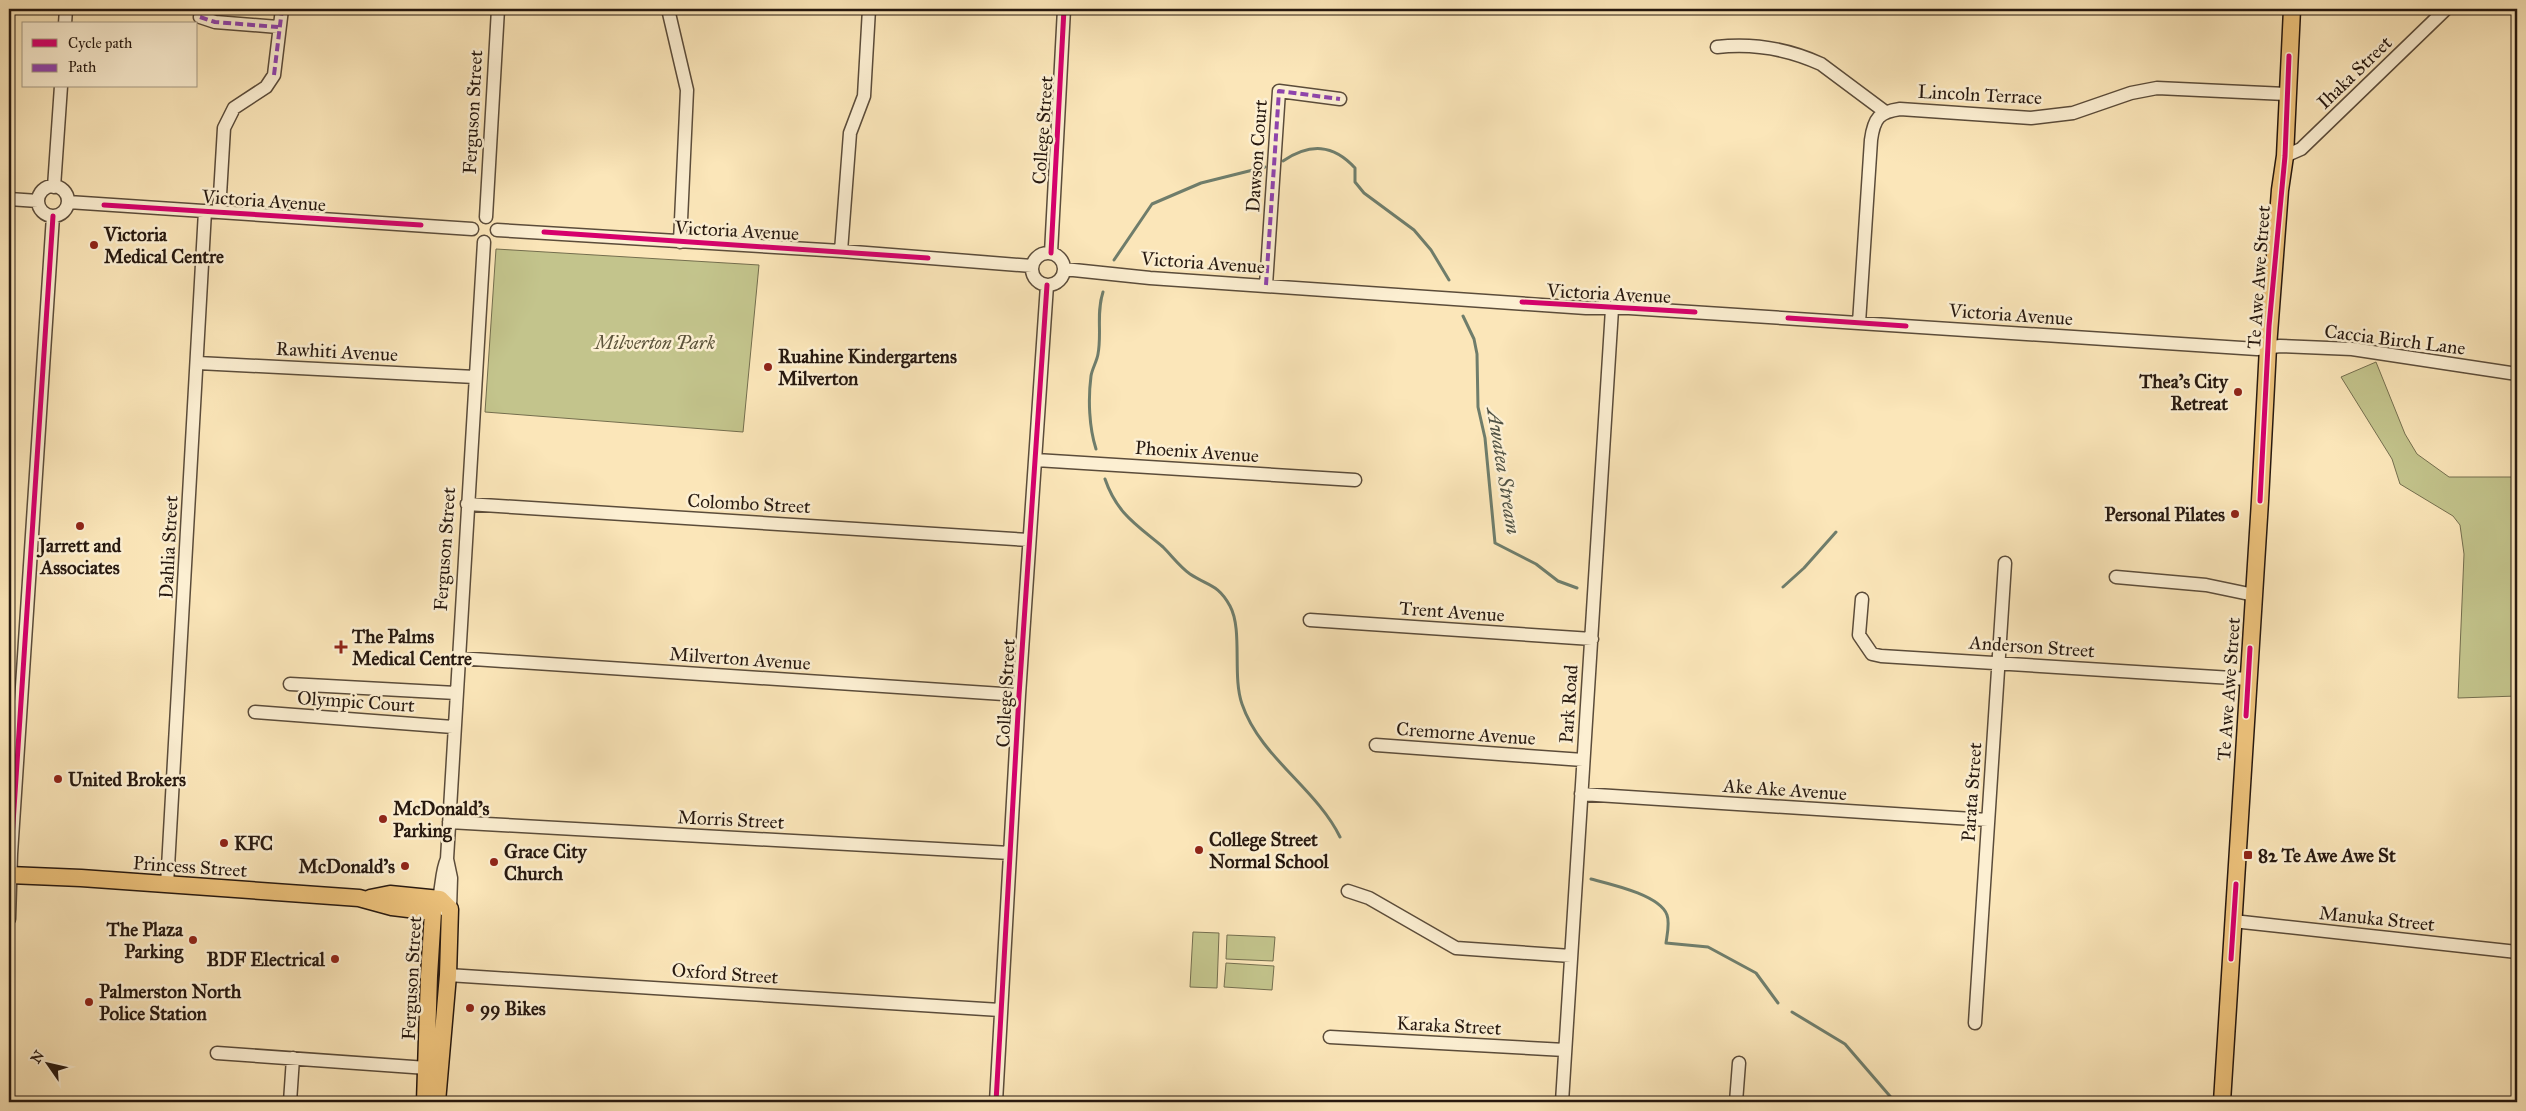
<svg xmlns="http://www.w3.org/2000/svg" width="2526" height="1111" font-family="'IM FELL Great Primer',serif">
  <rect width="100%" height="100%" fill="#fbe6b9"/>
  <filter id="stains"><feTurbulence type="fractalNoise" baseFrequency=".004" numOctaves="4"/><feColorMatrix values="0 0 0 0 .2 0 0 0 0 .09 0 0 0 0 .02 0 0 0 .5 -.17"/></filter>
  <radialGradient id="worn" r=".72"><stop offset=".6" stop-color="#630" stop-opacity="0"/><stop offset="1" stop-color="#630" stop-opacity=".3"/></radialGradient>
  <path fill="#c3c48c" stroke="#746e4e" d="M 496,249 L 759,265 L 743,432 L 485,412 Z
    M 2376,362 L 2405,434 L 2417,454 L 2449,477 L 2517,477 L 2517,696 L 2458,698 L 2464,554 L 2460,525 L 2453,516 L 2400,484 L 2392,459 L 2341,377 Z
    M 1193,932 L 1219,933 L 1217,988 L 1190,987 Z
    M 1227,935 L 1275,937 L 1273,961 L 1226,959 Z
    M 1226,963 L 1274,966 L 1272,990 L 1224,987 Z"/>
  <g fill="none" stroke-linecap="round" stroke-linejoin="round">
    <path stroke="#6f7d6b" stroke-width="3" d="M 1283,161 C 1310,143 1333,144 1355,168 L 1355,182 L 1364,193 L 1414,230 L 1431,250 L 1449,280
      M 1114,260 L 1152,204 L 1201,183 L 1265,167
      M 1463,316 L 1474,339 L 1477,354 L 1478,407 L 1485,438 L 1495,543 L 1536,564 L 1558,581 L 1577,588
      M 1096,449 C 1089,427 1088,399 1091,376 C 1092,369 1097,361 1098,354 C 1102,333 1096,313 1103,292
      M 1105,479 C 1117,514 1137,525 1163,547 C 1172,556 1180,567 1190,574 C 1208,586 1218,584 1230,606 C 1243,630 1232,676 1242,704 C 1260,757 1316,788 1340,837
      M 1783,587 L 1804,568 L 1836,532
      M 1591,879 C 1610,884 1660,895 1667,915 C 1670,923 1667,935 1666,943 L 1708,947 L 1756,973 L 1778,1003
      M 1792,1012 L 1845,1044 L 1895,1102"/>
    <defs>
      <path id="minor" d="M 668,9 L 687,90 L 680,242
        M 200,17 L 215,22 L 278,27
        M 65,24 L 66,9
        M 1717,47 C 1752,43 1788,49 1821,64 L 1884,111
        M 2285,156 L 2301,149 L 2446,9
        M38 201a15 15 0 1 1 30 0a15 15 0 1 1-30 0Z
        M 54,187 L 61,86
        M 9,199 L 38,201
        M 68,202 L 472,229
        M 219,212 L 224,128 L 234,108 L 266,87 L 274,75 L 282,9
        M 486,217 L 498,9
        M 497,230 L 841,251 L 1032,266
        M 841,251 L 850,133 L 864,96 L 869,9
        M 1051,253 L 1064,9
        M1032 269a16 16 0 1 1 32 0a16 16 0 1 1-32 0Z
        M 1064,269 L 1150,278 L 1586,308 L 1629,308 L 2257,349 L 2280,346 L 2352,349 L 2517,374
        M 1266,285 L 1279,91 L 1340,99
        M 1859,323 L 1871,140 C 1874,118 1879,112 1900,109 L 2031,118 L 2073,113 L 2131,93 L 2157,88 L 2286,94
        M 198,363 L 475,377
        M 1036,460 L 1355,480
        M 467,504 L 1029,540
        M 2116,577 L 2206,585 L 2254,595
        M 1862,599 L 1859,635 L 1872,654 L 1881,656 L 2248,679
        M 1310,620 L 1592,639
        M 458,658 L 1019,695
        M 290,684 L 456,693
        M 255,712 L 453,727
        M 1376,745 L 1583,760
        M 1581,794 L 1988,820
        M 449,822 L 1010,853
        M 167,885 L 205,211
        M 1348,891 L 1369,898 L 1456,948 L 1571,956
        M 436,907 C 443,892 440,875 447,859
        M 445,910 L 450,909 L 451,878 L 447,859 L 484,242
        M 9,919 L 11,854 L 53,216
        M 2233,921 L 2517,952
        M 448,975 L 1000,1010
        M 1975,1023 L 2005,563
        M 1330,1037 L 1565,1050
        M 217,1053 L 427,1068
        M 290,1102 L 293,1058
        M 996,1102 L 1019,695 L 1047,285
        M 1562,1102 L 1612,309
        M 1736,1102 L 1739,1063"/>
      <path id="major" d="M 9,875 L 81,878 L 359,898 L 392,907 L 433,912 L 429,976 L 425,1102
        M 370,898 L 390,894 L 440,899 L 450,909 L 448,975 L 437,1102
        M 2222,1102 L 2260,501 L 2268,347 L 2280,190 L 2285,156 L 2292,9"/>
    </defs>
    <use href="#minor" stroke="#5b4c3a" stroke-width="15"/>
    <use href="#major" stroke="#26180f" stroke-width="19"/>
    <use href="#minor" stroke="#fcefd2" stroke-width="12"/>
    <use href="#major" stroke="#eec37c" stroke-width="16"/>
    <path stroke="#8e44ad" stroke-width="4" stroke-dasharray="8 4" stroke-linecap="butt" d="M 200,17 L 215,22 L 278,27
      M 274,75 L 282,9
      M 1266,285 L 1279,91 L 1340,99"/>
    <defs>
      <path id="cycleway" d="M 104,205 L 421,225
        M 544,232 L 928,258
        M 1051,253 L 1064,9
        M 1522,302 L 1695,312
        M 1788,318 L 1906,326
        M 2260,501 L 2269,326 L 2285,156 L 2289,56
        M 2246,716 L 2250,648
        M 9,919 L 11,854 L 53,216
        M 2231,959 L 2236,884
        M 996,1102 L 1019,695 L 1047,285"/>
    </defs>
    <use href="#cycleway" stroke="#fcefd2" stroke-width="8"/>
    <use href="#cycleway" stroke="#d6006c" stroke-width="5"/>
  </g>
  <g fill="#8f2418" stroke="#fcefd2" stroke-width="2">
    <circle cx="94" cy="245" r="5"/>
    <circle cx="768" cy="367" r="5"/>
    <circle cx="2238" cy="392" r="5"/>
    <circle cx="2235" cy="514" r="5"/>
    <circle cx="80" cy="526" r="5"/>
    <path d="M338.5 639.5h5v5h5v5h-5v5h-5v-5h-5v-5h5z"/>
    <circle cx="58" cy="779" r="5"/>
    <circle cx="383" cy="819" r="5"/>
    <circle cx="224" cy="843" r="5"/>
    <circle cx="1199" cy="850" r="5"/>
    <rect x="2243" y="850" width="10" height="10" rx="2.5"/>
    <circle cx="494" cy="862" r="5"/>
    <circle cx="405" cy="866" r="5"/>
    <circle cx="193" cy="940" r="5"/>
    <circle cx="335" cy="959" r="5"/>
    <circle cx="89" cy="1002" r="5"/>
    <circle cx="470" cy="1008" r="5"/>
  </g>
  <g text-anchor="middle" stroke-width="5" stroke-linejoin="round" paint-order="stroke">
    <g font-size="19" fill="#26180f" stroke="#fcefd2">
      <text transform="translate(2354 72) rotate(-44)" y="7">Ihaka Street</text>
      <text transform="translate(1980 94) rotate(3)" y="7">Lincoln Terrace</text>
      <text transform="translate(472 112) rotate(-87)" y="7">Ferguson Street</text>
      <text transform="translate(1042 130) rotate(-86)" y="7">College Street</text>
      <text transform="translate(1256 156) rotate(-86)" y="7">Dawson Court</text>
      <text transform="translate(264 200) rotate(4)" y="7">Victoria Avenue</text>
      <text transform="translate(737 230) rotate(3)" y="7">Victoria Avenue</text>
      <text transform="translate(1203 262) rotate(4)" y="7">Victoria Avenue</text>
      <text transform="translate(2258 277) rotate(-86)" y="7">Te Awe Awe Street</text>
      <text transform="translate(1609 293) rotate(3)" y="7">Victoria Avenue</text>
      <text transform="translate(2011 314) rotate(4)" y="7">Victoria Avenue</text>
      <text transform="translate(2395 339) rotate(7)" y="7">Caccia Birch Lane</text>
      <text transform="translate(337 351) rotate(3)" y="7">Rawhiti Avenue</text>
      <text transform="translate(1197 451) rotate(4)" y="7">Phoenix Avenue</text>
      <text transform="translate(749 503) rotate(3)" y="7">Colombo Street</text>
      <text transform="translate(168 547) rotate(-87)" y="7">Dahlia Street</text>
      <text transform="translate(444 549) rotate(-86)" y="7">Ferguson Street</text>
      <text transform="translate(1452 611) rotate(4)" y="7">Trent Avenue</text>
      <text transform="translate(2032 646) rotate(4)" y="7">Anderson Street</text>
      <text transform="translate(740 658) rotate(4)" y="7">Milverton Avenue</text>
      <text transform="translate(2228 689) rotate(-86)" y="7">Te Awe Awe Street</text>
      <text transform="translate(1005 693) rotate(-87)" y="7">College Street</text>
      <text transform="translate(356 701) rotate(4)" y="7">Olympic Court</text>
      <text transform="translate(1568 704) rotate(-86)" y="7">Park Road</text>
      <text transform="translate(1466 733) rotate(4)" y="7">Cremorne Avenue</text>
      <text transform="translate(1785 789) rotate(4)" y="7">Ake Ake Avenue</text>
      <text transform="translate(1971 792) rotate(-86)" y="7">Parata Street</text>
      <text transform="translate(731 819) rotate(3)" y="7">Morris Street</text>
      <text transform="translate(190 866) rotate(4)" y="7">Princess Street</text>
      <text transform="translate(2377 918) rotate(6)" y="7">Manuka Street</text>
      <text transform="translate(725 973) rotate(4)" y="7">Oxford Street</text>
      <text transform="translate(411 978) rotate(-87)" y="7">Ferguson Street</text>
      <text transform="translate(1449 1025) rotate(3)" y="7">Karaka Street</text>
    </g>
    <g font-size="19" font-weight="bold" fill="#26180f" stroke="#fcefd2" text-anchor="start">
      <text x="104" y="241">Victoria<tspan x="104" dy="22">Medical Centre</tspan></text>
      <text x="778" y="363">Ruahine Kindergartens<tspan x="778" dy="22">Milverton</tspan></text>
      <text x="2228" y="388" text-anchor="end">Thea's City<tspan x="2228" dy="22">Retreat</tspan></text>
      <text x="2225" y="521" text-anchor="end">Personal Pilates</text>
      <text x="80" y="552" text-anchor="middle">Jarrett and<tspan x="80" dy="22">Associates</tspan></text>
      <text x="352" y="643">The Palms<tspan x="352" dy="22">Medical Centre</tspan></text>
      <text x="68" y="786">United Brokers</text>
      <text x="393" y="815">McDonald's<tspan x="393" dy="22">Parking</tspan></text>
      <text x="1209" y="846">College Street<tspan x="1209" dy="22">Normal School</tspan></text>
      <text x="234" y="850">KFC</text>
      <text x="504" y="858">Grace City<tspan x="504" dy="22">Church</tspan></text>
      <text x="2258" y="862">82 Te Awe Awe St</text>
      <text x="395" y="873" text-anchor="end">McDonald's</text>
      <text x="183" y="936" text-anchor="end">The Plaza<tspan x="183" dy="22">Parking</tspan></text>
      <text x="325" y="966" text-anchor="end">BDF Electrical</text>
      <text x="99" y="998">Palmerston North<tspan x="99" dy="22">Police Station</tspan></text>
      <text x="480" y="1015">99 Bikes</text>
    </g>
    <g font-size="19" font-style="italic" fill="#5d543b" stroke="#fcefd2">
      <text x="655" y="349">Milverton Park</text>
    </g>
    <g font-size="20" font-style="italic" fill="#515345" stroke="#fcefd2">
      <text transform="translate(1504 471) rotate(81)" y="7">Awatea Stream</text>
    </g>
  </g>
  <rect width="2526" height="1111" fill="none" stroke="#fbe6b9" stroke-width="30"/>
  <rect x="10" y="10" width="2506" height="1091" fill="none" stroke="#26180f" stroke-width="2.5"/>
  <rect x="15" y="15" width="2496" height="1081" fill="none" stroke="#26180f"/>
  <rect x="22" y="22" width="175" height="65" fill="#fcefd2" stroke="#a69984"/>
  <rect x="32" y="39" width="25" height="8" fill="#d6006c" stroke="#a69984"/>
  <text x="68" y="48" font-size="15" fill="#26180f">Cycle path</text>
  <rect x="32" y="64" width="25" height="8" fill="#8e44ad" stroke="#a69984"/>
  <text x="68" y="72" font-size="15" fill="#26180f">Path</text>
  <g transform="translate(48 1064) rotate(304)" stroke="#fcefd2" stroke-width="4" paint-order="stroke">
  <path d="M0-4L9 19L0 12L-9 19Z" fill="#26180f"/>
  <text y="-8" font-size="14" font-weight="bold" text-anchor="middle" fill="#26180f">N</text>
  </g>
  <rect width="100%" height="100%" filter="url(#stains)"/>
  <rect width="100%" height="100%" fill="url(#worn)"/>
</svg>
